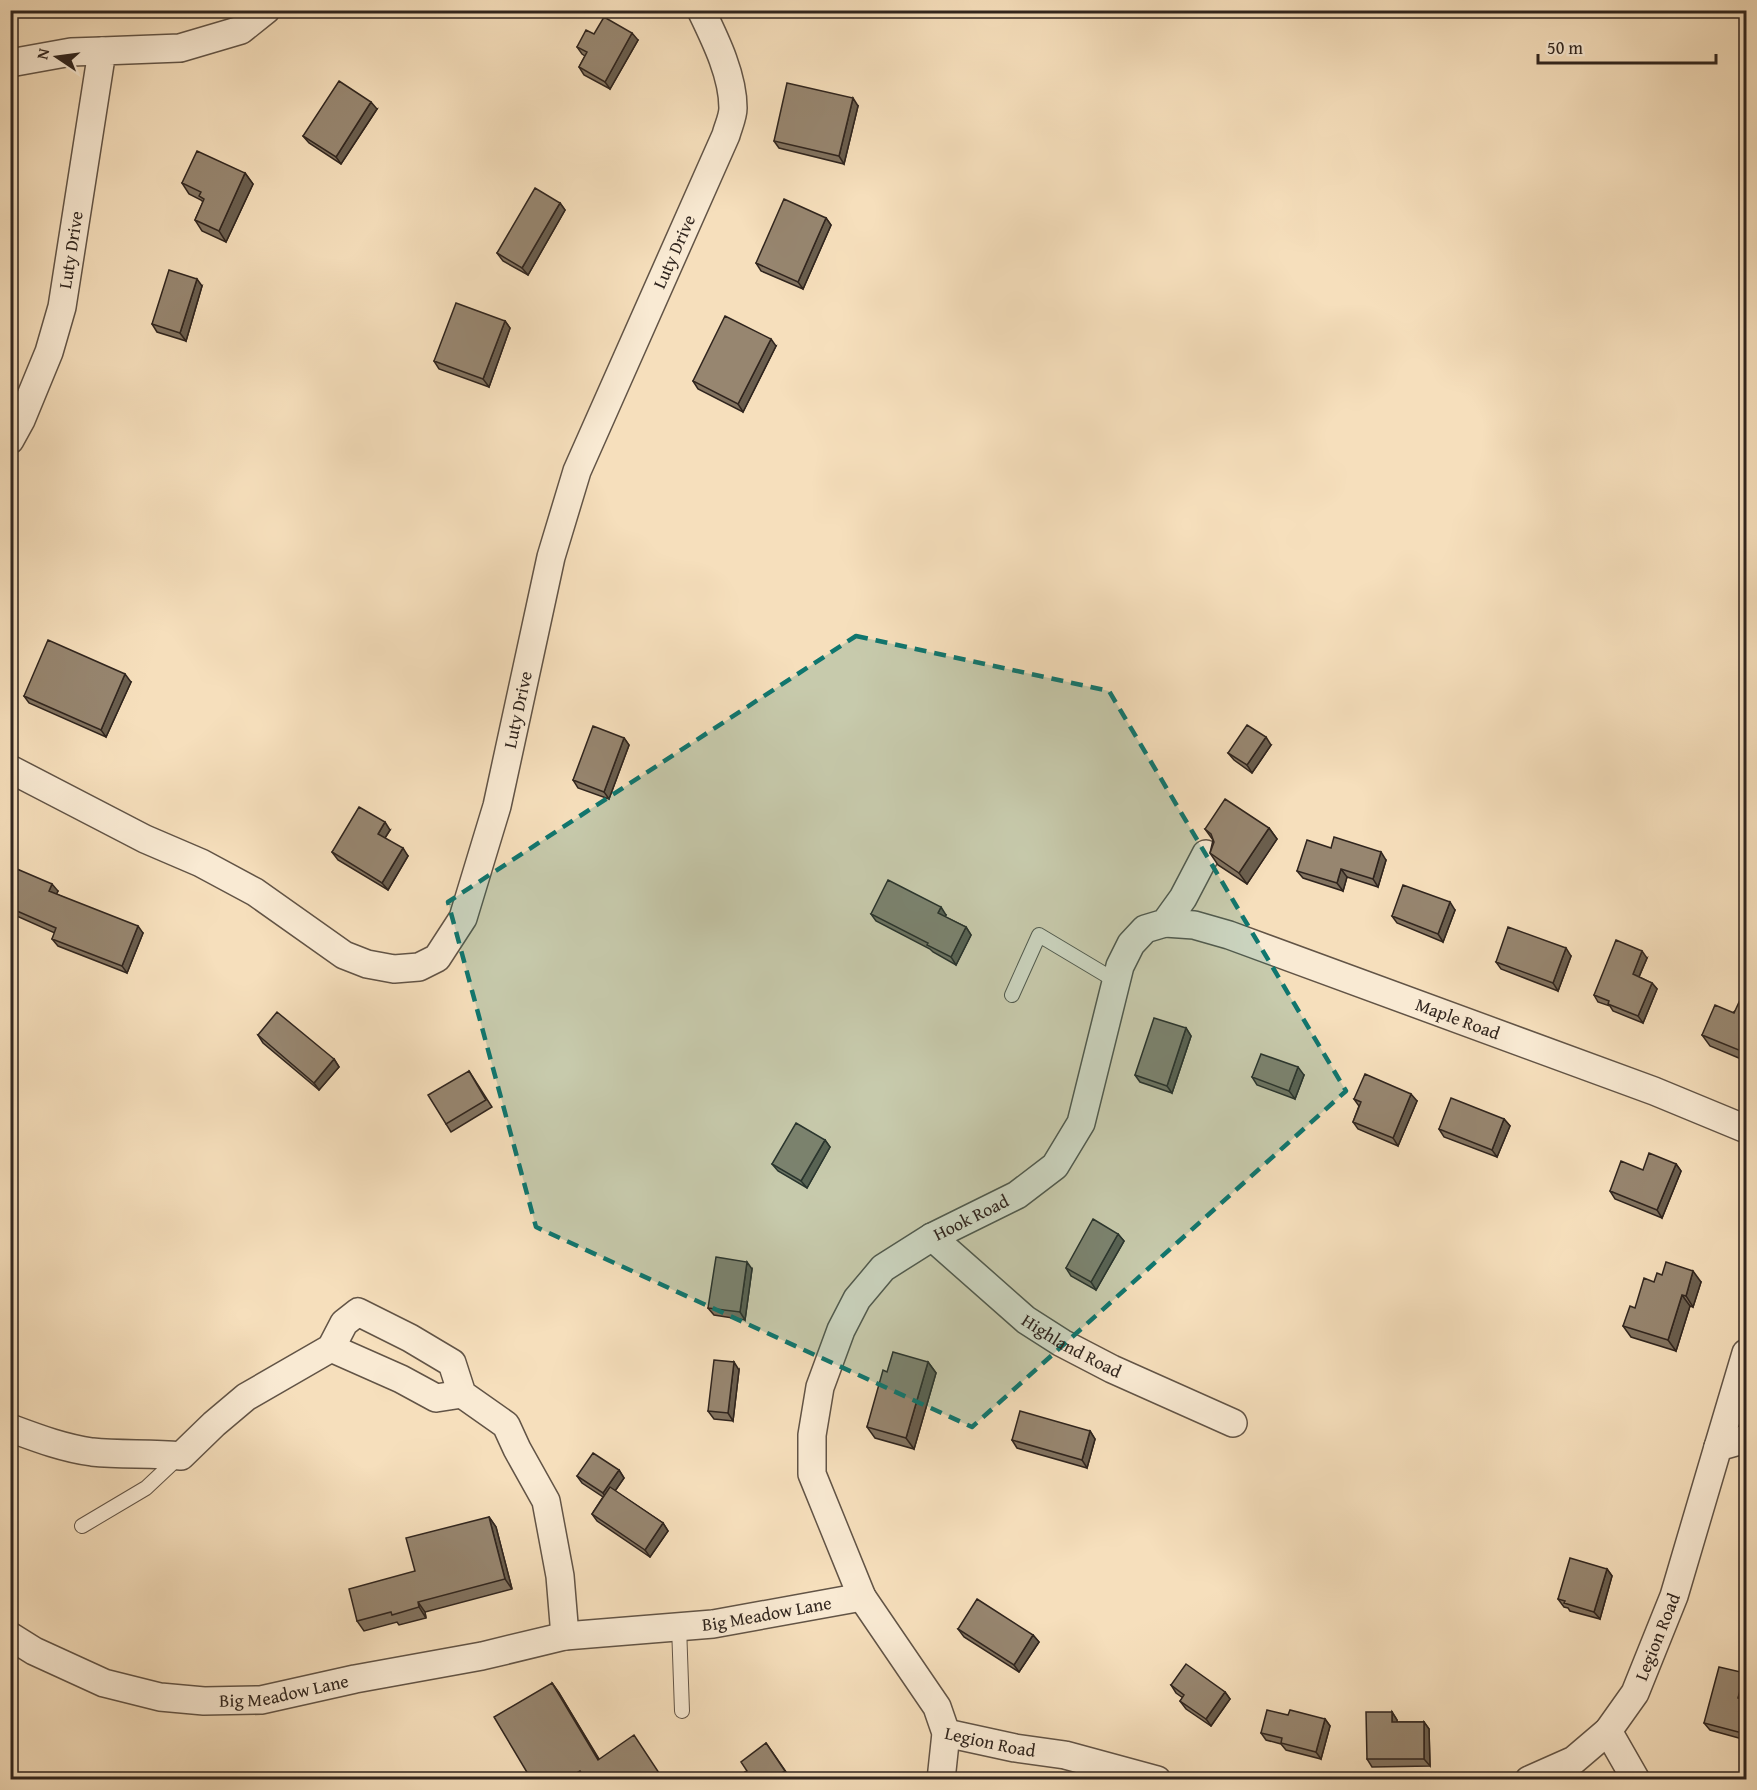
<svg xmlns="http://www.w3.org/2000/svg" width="1757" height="1790" font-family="'Gentium Book Plus',serif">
  <rect width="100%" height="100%" fill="#f6dfbc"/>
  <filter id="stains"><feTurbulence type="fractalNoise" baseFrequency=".00333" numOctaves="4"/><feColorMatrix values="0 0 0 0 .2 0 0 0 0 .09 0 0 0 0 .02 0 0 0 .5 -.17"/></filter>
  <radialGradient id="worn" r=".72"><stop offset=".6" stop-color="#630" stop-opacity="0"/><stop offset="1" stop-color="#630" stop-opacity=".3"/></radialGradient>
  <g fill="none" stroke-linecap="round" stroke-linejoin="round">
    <defs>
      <path id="lane" d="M 1012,995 L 1039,935 L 1116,981
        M 82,1526 L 146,1488 L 179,1457
        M 679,1626 L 682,1711"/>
      <g id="street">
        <path d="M 10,63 L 71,52 L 102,51"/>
        <path id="s1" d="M 10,440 L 21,420 L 49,352 L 62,307 L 102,51 L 180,48 L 241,30 L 266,10"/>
        <path id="s2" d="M 10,769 L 145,839 L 201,863 L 255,892 L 344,955 L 367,964 L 394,969 L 419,967 L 437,958 L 463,918 L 497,806 L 551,557 L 577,471 L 726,135 C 728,127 733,117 733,108 C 733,75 715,39 701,10"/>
        <path id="s3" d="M 1165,923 L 1194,925 L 1229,935 L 1654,1091 L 1746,1129"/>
        <path id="s4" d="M 932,1237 L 1026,1320 L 1062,1343 L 1112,1369 L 1233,1423"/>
        <path d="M 331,1348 L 401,1379 L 436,1398 L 462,1394"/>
        <path d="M 10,1428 C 37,1438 63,1448 92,1452 C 121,1455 151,1453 181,1456 L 214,1424 L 246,1397 L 331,1348 L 344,1323 L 358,1312 L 410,1338 L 452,1363 L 462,1394 L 506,1425 L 517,1449 L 546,1501 L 560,1576 L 565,1636"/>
        <path d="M 1718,1447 L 1746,1353"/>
        <path id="s5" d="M 10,1636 L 34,1651 L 104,1683 L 160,1697 L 204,1701 L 261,1700 L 355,1679 L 482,1656 L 565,1636 L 713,1624 L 862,1597"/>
        <path d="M 1608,1731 L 1636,1780"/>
        <path id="s6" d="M 946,1733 L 1015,1748 L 1065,1755 L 1157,1780"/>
        <path id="s7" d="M 941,1780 L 946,1733 L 937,1707 L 862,1597 L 812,1474 L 812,1435 L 820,1387 L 841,1330 L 857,1299 L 883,1268 L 932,1237 L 1017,1195 L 1055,1166 L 1081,1123 L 1120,966 L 1131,944 L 1145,929 L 1165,923 L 1183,898 L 1206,854"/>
        <path id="s8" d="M 1529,1780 L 1574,1760 L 1608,1731 L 1635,1693 L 1674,1596 L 1718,1447 L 1746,1439"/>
      </g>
    </defs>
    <use href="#lane" stroke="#625446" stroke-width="16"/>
    <use href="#street" stroke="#625446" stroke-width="30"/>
    <use href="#lane" stroke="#f9ead3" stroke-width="14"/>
    <use href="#street" stroke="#f9ead3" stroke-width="27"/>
  </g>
  <path fill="#827360" stroke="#30251e" stroke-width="1.5" d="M 594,34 L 638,40 L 610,89 L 584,75 L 579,67 L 585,56 L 582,54 L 577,47 Z
    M 858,106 L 844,164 L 779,148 L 774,141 Z
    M 377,109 L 341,164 L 309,143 L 303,136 Z
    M 245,173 L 253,184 L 226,242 L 202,231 L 195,220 L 203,202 L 201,200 L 189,194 L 182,183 Z
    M 560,203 L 565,210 L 528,275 L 503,261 L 497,253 Z
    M 826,218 L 831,225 L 803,289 L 761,271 L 756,263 Z
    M 202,286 L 186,341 L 157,332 L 152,324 Z
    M 505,321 L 510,328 L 489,387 L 439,369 L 434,361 Z
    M 776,346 L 743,412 L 698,389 L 693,381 Z
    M 131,682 L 106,737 L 29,703 L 24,696 Z
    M 624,738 L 629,745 L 609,799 L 578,788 L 573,780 Z
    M 1271,745 L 1252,773 L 1234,760 L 1228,753 Z
    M 1269,828 L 1277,839 L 1247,884 L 1218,865 L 1210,853 L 1213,840 L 1205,829 Z
    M 390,830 L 385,838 L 408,856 L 388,890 L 338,860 L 332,852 Z
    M 1331,848 L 1386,860 L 1378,887 L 1347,877 L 1343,891 L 1303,878 L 1297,871 Z
    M 10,866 L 58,891 L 56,894 L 143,933 L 127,973 L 58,946 L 52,939 L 55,933 L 10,913 Z
    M 1455,910 L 1443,942 L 1397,923 L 1392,916 Z
    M 871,914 L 946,915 L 945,917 L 966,927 L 971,935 L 956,965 L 933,952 L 930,949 L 876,921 Z
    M 1571,956 L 1558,991 L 1501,969 L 1496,962 Z
    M 1647,958 L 1639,977 L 1652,983 L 1657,989 L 1643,1023 L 1613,1011 L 1610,1006 L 1598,1002 L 1594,995 Z
    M 1746,1003 L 1746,1061 L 1710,1046 L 1702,1035 Z
    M 1186,1028 L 1191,1036 L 1172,1093 L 1140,1082 L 1135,1075 Z
    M 258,1035 L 334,1059 L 339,1067 L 319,1090 L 263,1043 Z
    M 469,1071 L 492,1107 L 451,1132 L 446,1124 Z
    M 1304,1075 L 1295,1099 L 1257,1085 L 1252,1077 Z
    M 1354,1099 L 1417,1101 L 1398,1146 L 1358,1129 L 1353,1122 L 1359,1106 Z
    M 1504,1119 L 1510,1126 L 1497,1157 L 1444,1137 L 1439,1129 Z
    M 825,1140 L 830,1147 L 807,1188 L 778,1171 L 772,1164 Z
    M 1676,1164 L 1681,1171 L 1662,1218 L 1615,1199 L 1610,1191 L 1643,1170 Z
    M 1118,1234 L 1124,1241 L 1096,1290 L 1071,1276 L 1066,1268 Z
    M 752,1269 L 745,1320 L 714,1315 L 708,1308 Z
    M 1654,1282 L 1701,1282 L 1693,1307 L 1690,1306 L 1676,1351 L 1631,1337 L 1623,1326 L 1635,1308 Z
    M 928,1362 L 936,1373 L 914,1449 L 875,1438 L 867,1427 L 887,1372 Z
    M 739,1370 L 733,1421 L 714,1419 L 708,1411 Z
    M 1090,1431 L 1095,1439 L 1087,1468 L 1017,1448 L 1012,1440 Z
    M 619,1470 L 624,1478 L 615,1491 L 663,1523 L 668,1531 L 650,1557 L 597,1521 L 592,1514 L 603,1497 L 582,1483 L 577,1476 Z
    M 489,1517 L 496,1527 L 512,1589 L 425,1612 L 426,1618 L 399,1625 L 397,1622 L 364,1631 L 357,1621 Z
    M 1607,1569 L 1612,1576 L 1600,1619 L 1570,1611 L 1568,1608 L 1564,1607 L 1558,1599 Z
    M 958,1629 L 1033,1635 L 1039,1642 L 1019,1672 L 964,1637 Z
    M 552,1683 L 559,1693 L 599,1759 L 664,1779 L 531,1779 Z
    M 1171,1685 L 1225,1692 L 1230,1699 L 1211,1726 L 1186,1709 L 1180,1701 L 1183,1698 L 1176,1693 Z
    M 1746,1700 L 1746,1740 L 1710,1730 L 1704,1723 Z
    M 1392,1712 L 1397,1720 L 1397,1722 L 1424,1722 L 1429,1729 L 1430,1766 L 1372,1767 L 1367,1759 Z
    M 1288,1715 L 1325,1719 L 1330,1726 L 1321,1759 L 1286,1750 L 1281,1744 L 1266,1740 L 1261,1733 Z
    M 766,1743 L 791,1779 L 733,1779 L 747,1771 Z"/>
  <path fill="#6a5e4e" stroke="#30251e" stroke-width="1.5" d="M 632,33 L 638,40 L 610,89 L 605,82 Z
    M 853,98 L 858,106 L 844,164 L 839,156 Z
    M 371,102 L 377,109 L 341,164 L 336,157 Z
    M 245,173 L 253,184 L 226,242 L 219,231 Z
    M 560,203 L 565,210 L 528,275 L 522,268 Z
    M 826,218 L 831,225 L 803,289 L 798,282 Z
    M 197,279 L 202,286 L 186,341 L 180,333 Z
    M 505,321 L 510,328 L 489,387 L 483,379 Z
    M 771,339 L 776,346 L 743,412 L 738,404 Z
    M 125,674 L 131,682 L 106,737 L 101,730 Z
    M 1266,737 L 1271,745 L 1252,773 L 1247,765 Z
    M 624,738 L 629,745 L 609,799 L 604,792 Z
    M 385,822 L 390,830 L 383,841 L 378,834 Z
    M 1269,828 L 1277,839 L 1247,884 L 1239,873 Z
    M 403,848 L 408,856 L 388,890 L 382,883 Z
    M 1381,852 L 1386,860 L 1378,887 L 1373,879 Z
    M 1341,869 L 1347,877 L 1343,891 L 1337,883 Z
    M 52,884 L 58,891 L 54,899 L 49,891 Z
    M 1450,902 L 1455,910 L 1443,942 L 1438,934 Z
    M 941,907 L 946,915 L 943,921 L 938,913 Z
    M 138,926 L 143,933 L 127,973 L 122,966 Z
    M 966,927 L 971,935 L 956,965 L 951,957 Z
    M 1566,948 L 1571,956 L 1558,991 L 1553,983 Z
    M 1642,951 L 1647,958 L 1637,981 L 1633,974 Z
    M 1652,983 L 1657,989 L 1643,1023 L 1638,1016 Z
    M 1186,1028 L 1191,1036 L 1172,1093 L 1167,1086 Z
    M 334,1059 L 339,1067 L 319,1090 L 314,1083 Z
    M 1298,1067 L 1304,1075 L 1295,1099 L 1289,1091 Z
    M 1411,1094 L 1417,1101 L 1398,1146 L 1393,1138 Z
    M 1504,1119 L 1510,1126 L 1497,1157 L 1492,1150 Z
    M 825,1140 L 830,1147 L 807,1188 L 801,1181 Z
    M 1676,1164 L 1681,1171 L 1662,1218 L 1657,1210 Z
    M 1118,1234 L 1124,1241 L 1096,1290 L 1091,1282 Z
    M 747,1262 L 752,1269 L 745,1320 L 740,1312 Z
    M 1693,1271 L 1701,1282 L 1693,1307 L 1686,1296 Z
    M 1682,1295 L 1690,1306 L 1676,1351 L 1668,1340 Z
    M 734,1362 L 739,1370 L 733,1421 L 728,1413 Z
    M 928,1362 L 936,1373 L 914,1449 L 906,1438 Z
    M 1090,1431 L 1095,1439 L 1087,1468 L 1082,1460 Z
    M 619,1470 L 624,1478 L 608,1501 L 603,1493 Z
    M 489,1517 L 496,1527 L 512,1589 L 505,1579 Z
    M 663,1523 L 668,1531 L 650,1557 L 645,1550 Z
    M 1607,1569 L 1612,1576 L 1600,1619 L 1594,1612 Z
    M 418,1602 L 425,1612 L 426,1618 L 419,1607 Z
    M 1033,1635 L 1039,1642 L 1019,1672 L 1014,1665 Z
    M 1745,1673 L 1746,1676 L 1746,1694 L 1743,1706 L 1738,1698 Z
    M 552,1683 L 559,1693 L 605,1770 L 598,1760 Z
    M 1225,1692 L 1230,1699 L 1211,1726 L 1206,1719 Z
    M 1392,1712 L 1397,1720 L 1397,1730 L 1392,1722 Z
    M 1325,1719 L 1330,1726 L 1321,1759 L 1316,1752 Z
    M 1424,1722 L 1429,1729 L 1430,1766 L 1424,1759 Z"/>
  <path fill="#978670" stroke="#30251e" stroke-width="1.5" d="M 604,17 L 632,33 L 605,82 L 579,67 L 587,52 L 577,47 L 586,30 L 594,34 Z
    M 339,81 L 371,102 L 336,157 L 303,136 Z
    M 787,83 L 853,98 L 839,156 L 774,141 Z
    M 197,151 L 245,173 L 219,231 L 195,220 L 204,199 L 199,196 L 201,192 L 182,183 Z
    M 535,188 L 560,203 L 522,268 L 497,253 Z
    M 784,199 L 826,218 L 798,282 L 756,263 Z
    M 169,270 L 197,279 L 180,333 L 152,324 Z
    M 456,303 L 505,321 L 483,379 L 434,361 Z
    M 725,316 L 771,339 L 738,404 L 693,381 Z
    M 48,640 L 125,674 L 101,730 L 24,696 Z
    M 1247,725 L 1266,737 L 1247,765 L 1228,753 Z
    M 593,726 L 624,738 L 604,792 L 573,780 Z
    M 1225,799 L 1269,828 L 1239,873 L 1210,853 L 1214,842 L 1211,834 L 1205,829 Z
    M 359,807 L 385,822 L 378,834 L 403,848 L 382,883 L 332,852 Z
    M 1334,837 L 1381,852 L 1373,879 L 1341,869 L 1337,883 L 1297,871 L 1307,840 L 1331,848 Z
    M 10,866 L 52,884 L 49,891 L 138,926 L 122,966 L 52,939 L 56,928 L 10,908 Z
    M 888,880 L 941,907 L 938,913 L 966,927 L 951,957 L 927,945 L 928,943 L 871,914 Z
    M 1403,885 L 1450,902 L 1438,934 L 1392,916 Z
    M 1508,927 L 1566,948 L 1553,983 L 1496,962 Z
    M 1616,940 L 1642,951 L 1633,974 L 1652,983 L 1638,1016 L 1608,1004 L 1609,1001 L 1594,995 Z
    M 1740,1000 L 1746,1003 L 1746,1053 L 1702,1035 L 1715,1005 L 1734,1013 Z
    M 277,1012 L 334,1059 L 314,1083 L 258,1035 Z
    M 1154,1018 L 1186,1028 L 1167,1086 L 1135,1075 Z
    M 1261,1054 L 1298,1067 L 1289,1091 L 1252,1077 Z
    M 469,1071 L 486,1100 L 446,1124 L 428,1095 Z
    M 1365,1074 L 1411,1094 L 1393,1138 L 1353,1122 L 1361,1102 L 1354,1099 Z
    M 1451,1098 L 1504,1119 L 1492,1150 L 1439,1129 Z
    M 796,1123 L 825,1140 L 801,1181 L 772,1164 Z
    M 1649,1153 L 1676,1164 L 1657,1210 L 1610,1191 L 1621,1161 L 1643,1170 Z
    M 1093,1219 L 1118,1234 L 1091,1282 L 1066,1268 Z
    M 716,1257 L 747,1262 L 740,1312 L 708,1308 Z
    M 1666,1262 L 1693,1271 L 1686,1296 L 1682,1295 L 1668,1340 L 1623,1326 L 1630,1306 L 1635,1308 L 1644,1278 L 1654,1282 L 1657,1273 L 1662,1275 Z
    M 893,1352 L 928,1362 L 906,1438 L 867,1427 L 883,1370 L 887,1372 Z
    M 714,1360 L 734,1362 L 728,1413 L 708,1411 Z
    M 1020,1411 L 1090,1431 L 1082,1460 L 1012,1440 Z
    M 593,1453 L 619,1470 L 603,1493 L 577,1476 Z
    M 610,1487 L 663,1523 L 645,1550 L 592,1514 Z
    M 489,1517 L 505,1579 L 418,1602 L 419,1607 L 392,1615 L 391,1612 L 357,1621 L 349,1589 L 415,1571 L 406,1538 Z
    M 1570,1558 L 1607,1569 L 1594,1612 L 1564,1603 L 1565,1601 L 1558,1599 Z
    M 977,1599 L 1033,1635 L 1014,1665 L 958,1629 Z
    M 1186,1664 L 1225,1692 L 1206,1719 L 1180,1701 L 1184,1695 L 1171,1685 Z
    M 1719,1667 L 1745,1673 L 1738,1698 L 1746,1700 L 1746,1734 L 1704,1723 Z
    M 552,1683 L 598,1760 L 634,1735 L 663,1779 L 585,1779 L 580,1771 L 566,1779 L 531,1779 L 494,1717 Z
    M 1267,1710 L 1288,1715 L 1290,1710 L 1325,1719 L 1316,1752 L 1281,1743 L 1282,1738 L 1261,1733 Z
    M 1366,1712 L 1392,1712 L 1392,1722 L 1424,1722 L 1424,1759 L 1367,1759 Z
    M 766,1743 L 785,1771 L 772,1779 L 733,1779 L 747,1771 L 741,1762 Z"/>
  <path fill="#0f766e" fill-opacity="0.2" stroke="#0f766e" stroke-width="4.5" stroke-dasharray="12 8" stroke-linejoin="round" d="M 856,636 L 1109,691 L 1346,1091 L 972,1427 L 536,1227 L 448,902 Z"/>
  <g text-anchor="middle" stroke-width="6" stroke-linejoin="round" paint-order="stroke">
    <g font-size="18" fill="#30251e" stroke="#f9ead3">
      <text dy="6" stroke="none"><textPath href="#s1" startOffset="201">Luty Drive</textPath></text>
      <text dy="6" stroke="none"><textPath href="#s2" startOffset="1230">Luty Drive</textPath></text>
      <text dy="6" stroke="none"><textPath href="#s2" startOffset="744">Luty Drive</textPath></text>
      <text dy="6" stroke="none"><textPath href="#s3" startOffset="309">Maple Road</textPath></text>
      <text dy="6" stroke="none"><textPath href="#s7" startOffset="666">Hook Road</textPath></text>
      <text dy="6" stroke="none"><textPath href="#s4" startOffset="178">Highland Road</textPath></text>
      <text dy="6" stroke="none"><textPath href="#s5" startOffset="778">Big Meadow Lane</textPath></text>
      <text dy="6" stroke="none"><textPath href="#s8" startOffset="201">Legion Road</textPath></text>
      <text dy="6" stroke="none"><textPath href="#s5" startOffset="288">Big Meadow Lane</textPath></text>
      <text dy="6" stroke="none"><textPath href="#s6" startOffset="45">Legion Road</textPath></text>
    </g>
  </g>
  <rect width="1757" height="1790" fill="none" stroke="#f6dfbc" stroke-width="36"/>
  <rect x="12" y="12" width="1733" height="1766" fill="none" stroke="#30251e" stroke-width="3"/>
  <rect x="18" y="18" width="1721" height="1754" fill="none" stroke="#30251e" stroke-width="1.5"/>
  <g transform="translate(57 57) rotate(283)" stroke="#f9ead3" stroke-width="4.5" paint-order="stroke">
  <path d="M0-4.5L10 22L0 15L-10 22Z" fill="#30251e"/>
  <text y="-9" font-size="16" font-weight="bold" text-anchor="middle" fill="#30251e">N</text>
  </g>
  <path d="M1538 54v9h178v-9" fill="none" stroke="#30251e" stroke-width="3"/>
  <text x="1547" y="54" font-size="18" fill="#30251e" stroke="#f9ead3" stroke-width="4.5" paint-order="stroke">50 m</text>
  <rect width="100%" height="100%" filter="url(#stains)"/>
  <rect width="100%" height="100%" fill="url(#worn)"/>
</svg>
